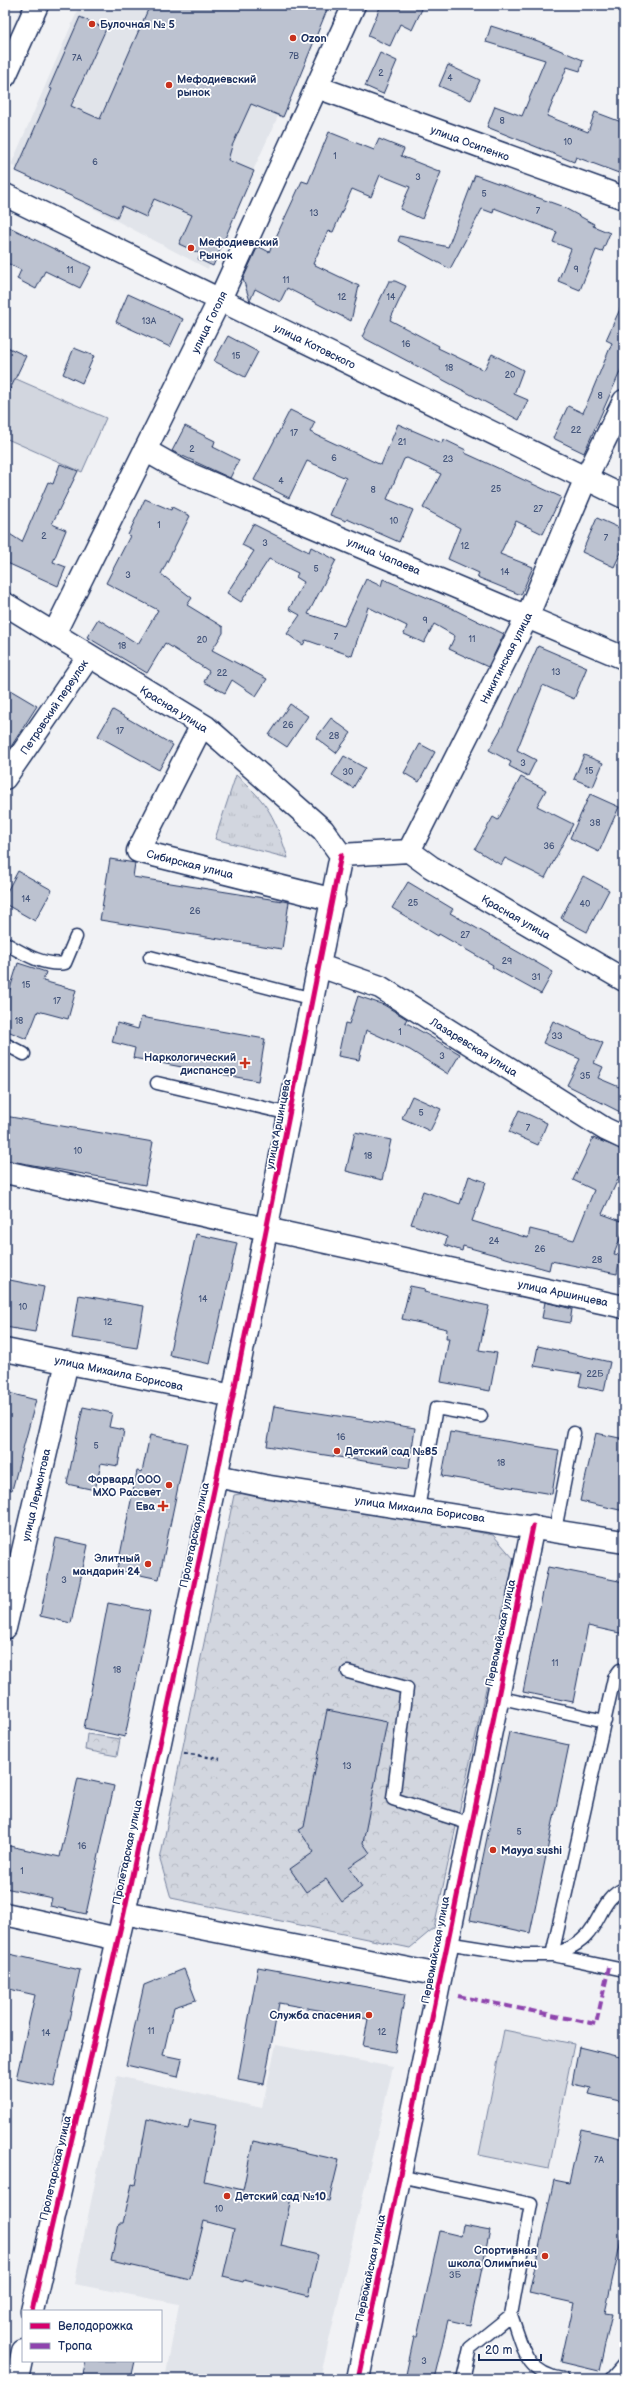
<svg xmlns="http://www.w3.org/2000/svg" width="629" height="2384" font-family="'Balsamiq Sans',sans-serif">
  <defs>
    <pattern id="grass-tufts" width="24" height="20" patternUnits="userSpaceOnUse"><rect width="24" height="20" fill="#d2d6df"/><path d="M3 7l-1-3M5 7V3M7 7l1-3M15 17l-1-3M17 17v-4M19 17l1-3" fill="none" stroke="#b4b8c2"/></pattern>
    <pattern id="park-crowns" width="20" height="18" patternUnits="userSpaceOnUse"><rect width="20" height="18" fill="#d2d6df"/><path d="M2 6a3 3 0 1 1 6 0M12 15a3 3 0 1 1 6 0" fill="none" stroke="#b4b8c2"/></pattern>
  </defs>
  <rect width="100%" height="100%" fill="#f1f2f5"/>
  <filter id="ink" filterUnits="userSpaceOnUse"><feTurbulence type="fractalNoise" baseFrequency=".025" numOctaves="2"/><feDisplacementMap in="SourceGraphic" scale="8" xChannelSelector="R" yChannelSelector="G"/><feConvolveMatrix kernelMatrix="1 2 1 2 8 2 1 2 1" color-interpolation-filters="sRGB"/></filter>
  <g filter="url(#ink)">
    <path fill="#e1e4ea" d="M 80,5 L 329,5 L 208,269 L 11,165 Z
      M 276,2045 L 393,2067 L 320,2379 L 165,2379 L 179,2304 L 74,2284 L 117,2076 L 262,2108 Z"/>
    <path fill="url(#grass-tufts)" stroke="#76829e" d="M 236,775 C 270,805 274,816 288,858 L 215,839 Z"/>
    <path fill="url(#park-crowns)" stroke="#76829e" d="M 262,1490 L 493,1535 L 514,1559 L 434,1928 L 410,1948 L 171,1898 L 160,1860 L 234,1495 Z
      M 87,1734 L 120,1739 L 117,1756 L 85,1750 Z"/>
    <path fill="#d2d6df" stroke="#76829e" d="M 14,378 L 106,418 L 82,472 L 5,438 L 5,400 Z
      M 504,2030 L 574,2044 L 549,2169 L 479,2155 Z"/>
    <path fill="#bcc2d0" stroke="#1b2f5e" d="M 150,5 L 329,5 L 283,117 L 251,104 L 232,146 L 228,160 L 254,171 L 213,266 L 198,259 L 201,254 L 179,244 L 192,215 L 154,199 L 146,217 L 122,206 L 117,217 L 16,171 L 52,89 L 49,88 L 80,17 L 106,29 L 71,106 L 100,119 Z
      M 381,5 L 424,5 L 412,30 L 400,24 L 390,46 L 368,36 Z
      M 491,26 L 538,41 L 583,60 L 580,71 L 567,67 L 547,116 L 588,132 L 595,112 L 624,123 L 624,175 L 576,157 L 574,162 L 487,127 L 495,106 L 522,116 L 545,60 L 486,42 Z
      M 380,53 L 397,61 L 383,94 L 365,86 Z
      M 448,65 L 480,80 L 471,100 L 439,86 Z
      M 329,132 L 374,150 L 379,139 L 404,149 L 401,156 L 441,172 L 422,219 L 400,209 L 410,187 L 380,175 L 371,197 L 352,189 L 333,232 L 328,231 L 313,264 L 359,286 L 351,321 L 287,288 L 280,302 L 255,289 L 250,301 L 243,279 L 258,246 L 269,252 L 302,181 L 308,183 Z
      M 475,175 L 561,206 L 594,224 L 593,226 L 610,233 L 602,252 L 596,250 L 580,290 L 558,281 L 571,249 L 553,242 L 557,232 L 494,208 L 493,213 L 482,209 L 450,269 L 398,241 L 400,236 L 448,247 Z
      M 5,225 L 91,267 L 80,288 L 45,271 L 36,289 L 17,279 L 21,270 L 5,262 Z
      M 389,281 L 395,281 L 406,286 L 390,320 L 439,346 L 438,348 L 484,370 L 492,354 L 523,370 L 514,394 L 528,400 L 519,420 L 362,337 Z
      M 128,294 L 183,319 L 170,347 L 116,322 Z
      M 624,300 L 624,363 L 584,453 L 553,438 L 568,406 L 583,413 L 612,343 L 606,340 Z
      M 228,336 L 258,352 L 245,377 L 214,361 Z
      M 5,346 L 26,356 L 5,400 Z
      M 74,348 L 94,356 L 82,383 L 63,374 Z
      M 290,410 L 315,422 L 310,432 L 381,465 L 398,424 L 442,443 L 443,439 L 466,450 L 465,453 L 561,497 L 543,534 L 516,521 L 500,554 L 533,567 L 521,595 L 477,577 L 479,573 L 448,559 L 460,528 L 423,508 L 441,474 L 407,458 L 404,459 L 387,499 L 413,510 L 399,542 L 347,519 L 346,521 L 330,515 L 346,478 L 307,461 L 289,498 L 254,480 Z
      M 185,426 L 215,441 L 213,447 L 239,460 L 230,478 L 172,451 Z
      M 60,464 L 78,471 L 52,524 L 66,530 L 53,562 L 66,567 L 58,586 L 5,562 L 5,531 L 22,542 L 48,482 L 53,484 Z
      M 145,499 L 171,510 L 172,507 L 190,516 L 161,574 L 192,598 L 187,605 L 223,627 L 223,633 L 212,650 L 267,679 L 256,696 L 232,680 L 225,693 L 204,682 L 209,671 L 165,643 L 147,673 L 87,637 L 98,619 L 138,644 L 158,610 L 106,583 L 130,536 L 128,535 Z
      M 597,518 L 624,530 L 624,546 L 614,567 L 582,552 Z
      M 253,524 L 309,552 L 311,547 L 336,560 L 308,614 L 344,626 L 366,579 L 381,586 L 383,579 L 447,606 L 504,634 L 488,667 L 449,649 L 455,636 L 434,624 L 424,643 L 404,634 L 407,626 L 368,607 L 352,656 L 306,640 L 303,645 L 287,634 L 300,615 L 289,609 L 304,582 L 296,577 L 298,573 L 269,559 L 241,602 L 227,593 L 254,551 L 242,545 Z
      M 538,646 L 587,667 L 574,699 L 543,685 L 517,750 L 536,760 L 528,776 L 509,766 L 511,762 L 489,750 L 503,725 Z
      M 5,687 L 37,706 L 5,756 Z
      M 290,704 L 308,716 L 287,747 L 269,735 Z
      M 113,710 L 173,745 L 159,770 L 98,736 Z
      M 331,718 L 351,733 L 336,753 L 316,738 Z
      M 420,744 L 435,752 L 419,782 L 404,773 Z
      M 584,755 L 603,763 L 593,787 L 574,779 Z
      M 344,756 L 365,768 L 353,788 L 332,775 Z
      M 521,777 L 546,790 L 537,806 L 573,824 L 545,878 L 505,858 L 501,865 L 475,849 L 493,817 L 498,820 Z
      M 590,794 L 619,807 L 599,852 L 570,838 Z
      M 110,859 L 135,863 L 133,877 L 289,902 L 282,949 L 100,920 Z
      M 18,871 L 52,890 L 35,921 L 5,904 L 5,895 Z
      M 583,876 L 609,890 L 587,932 L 561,918 Z
      M 408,882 L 453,909 L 450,913 L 553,972 L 541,994 L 492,967 L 493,965 L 439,934 L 438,936 L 392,908 Z
      M 18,963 L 46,972 L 43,981 L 76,990 L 68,1019 L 38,1011 L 27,1039 L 5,1030 L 5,1005 Z
      M 358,996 L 384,1005 L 407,1019 L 405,1022 L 460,1054 L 448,1074 L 410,1050 L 366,1030 L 359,1060 L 338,1056 L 345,1023 L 349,1024 Z
      M 141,1017 L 265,1039 L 258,1081 L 133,1058 L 135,1048 L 112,1042 L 117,1023 L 138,1029 Z
      M 553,1021 L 603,1043 L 594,1063 L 603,1067 L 598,1078 L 624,1089 L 624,1114 L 567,1085 L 580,1059 L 543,1043 Z
      M 412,1096 L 441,1109 L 430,1131 L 402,1118 Z
      M 519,1110 L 547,1123 L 538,1145 L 509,1132 Z
      M 5,1116 L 153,1142 L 145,1185 L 5,1160 Z
      M 355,1132 L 391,1140 L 382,1180 L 346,1171 Z
      M 593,1138 L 624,1150 L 624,1176 L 620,1175 L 602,1214 L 624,1222 L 624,1229 L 614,1254 L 620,1255 L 617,1274 L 551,1261 L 549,1270 L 463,1246 L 462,1251 L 445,1245 L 447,1237 L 411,1224 L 423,1191 L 460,1204 L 469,1176 L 486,1182 L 472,1221 L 528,1238 L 530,1229 L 574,1240 L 594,1190 L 573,1180 Z
      M 196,1234 L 237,1243 L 210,1364 L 169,1355 Z
      M 5,1279 L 44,1287 L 35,1332 L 5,1327 Z
      M 410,1286 L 425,1289 L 424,1292 L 489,1306 L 479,1350 L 497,1353 L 490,1391 L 441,1382 L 449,1338 L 446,1338 L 447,1329 L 402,1319 Z
      M 79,1295 L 144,1306 L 137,1348 L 72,1338 Z
      M 545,1302 L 572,1309 L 570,1323 L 542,1318 Z
      M 538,1346 L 610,1362 L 604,1391 L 579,1386 L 582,1374 L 534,1366 Z
      M 5,1392 L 36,1400 L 12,1490 L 5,1489 Z
      M 274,1406 L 415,1428 L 409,1468 L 267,1446 Z
      M 83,1407 L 112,1413 L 109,1427 L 124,1430 L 118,1466 L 101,1463 L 95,1490 L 67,1484 Z
      M 450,1432 L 559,1450 L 552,1494 L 442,1476 Z
      M 596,1433 L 624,1439 L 624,1511 L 580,1501 Z
      M 150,1435 L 187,1443 L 159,1579 L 117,1570 L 137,1471 L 142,1472 Z
      M 56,1538 L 88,1545 L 71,1623 L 40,1616 Z
      M 548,1567 L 624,1582 L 624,1634 L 588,1626 L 573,1702 L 523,1692 Z
      M 108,1603 L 150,1611 L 125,1737 L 84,1728 Z
      M 327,1710 L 387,1722 L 363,1843 L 370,1853 L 349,1867 L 362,1887 L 342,1902 L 326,1879 L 306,1892 L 290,1869 L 314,1852 L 299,1830 L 304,1827 Z
      M 509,1732 L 569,1745 L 530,1933 L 470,1920 Z
      M 78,1778 L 114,1786 L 86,1914 L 50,1906 L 52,1898 L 5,1888 L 5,1845 L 60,1857 Z
      M 5,1953 L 80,1970 L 54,2087 L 16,2079 L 35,1995 L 5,1988 Z
      M 258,1967 L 405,1994 L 395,2052 L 363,2046 L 368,2019 L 279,2003 L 264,2084 L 238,2079 Z
      M 184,1969 L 196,2000 L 174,2007 L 163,2055 L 182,2059 L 178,2077 L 126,2065 L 144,1985 Z
      M 579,2047 L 624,2058 L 624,2102 L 589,2094 L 591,2088 L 572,2084 Z
      M 147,2119 L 188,2129 L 190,2120 L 216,2125 L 204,2181 L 243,2190 L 253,2141 L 339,2160 L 329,2201 L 292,2193 L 281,2246 L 318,2255 L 308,2296 L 244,2280 L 243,2282 L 223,2277 L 234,2229 L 204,2221 L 190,2279 L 111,2261 L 119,2223 L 123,2223 L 132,2184 L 135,2185 Z
      M 581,2129 L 624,2139 L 624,2227 L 605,2313 L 612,2314 L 599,2371 L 561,2362 L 574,2303 L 529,2293 L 554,2180 L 569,2183 Z
      M 463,2225 L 490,2230 L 470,2325 L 448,2320 L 434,2379 L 405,2379 L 414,2337 L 417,2337 L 440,2231 L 461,2236 Z
      M 86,2361 L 135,2361 L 131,2379 L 82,2379 Z"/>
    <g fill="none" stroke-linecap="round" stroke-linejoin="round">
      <defs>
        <path id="service" d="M 5,943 C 24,954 43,966 65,963 L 76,937
          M 150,957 L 313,999
          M 5,1044 L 24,1054
          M 157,1083 L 290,1114
          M 418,1509 L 436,1408 L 481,1416
          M 555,1530 L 574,1433
          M 348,1672 L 407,1688 L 393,1799 L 471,1824
          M 497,1697 L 605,1721
          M 446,1943 L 523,1955 L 552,1955 L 624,1970
          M 552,1955 L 614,1678 L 620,1670 L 624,1669
          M 552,1955 C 564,1950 578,1946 587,1935 C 600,1921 604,1896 624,1889
          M 399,2176 L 531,2204 L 511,2315 L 470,2348 L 463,2379
          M 511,2315 C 523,2347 524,2372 562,2379
          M 611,2379 L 624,2364"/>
        <path id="minor" d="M 5,76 L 37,5
          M 317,87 L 624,198
          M 5,195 L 624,497
          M 145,450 L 182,471 L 624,658
          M 5,604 L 206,727 L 323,830 L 341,855
          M 54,634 L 220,299 L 354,5
          M 202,725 L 138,851 L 334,900
          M 5,778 L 89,656
          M 409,851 L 431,867 L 624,980
          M 341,855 L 409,851 L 527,617 L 586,478 L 624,401
          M 320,966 L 380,987 L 605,1129 L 624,1138
          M 5,1172 L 624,1307
          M 233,1396 L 341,855
          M 217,1476 L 264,1486 L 624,1542
          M 5,1628 L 67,1362
          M 124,1913 L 440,1975
          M 5,1914 L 118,1939
          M 358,2379 L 533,1526"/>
        <path id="tertiary" d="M 5,1350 L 233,1396 L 124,1913 L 32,2311
          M 17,2379 L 23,2351"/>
      </defs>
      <use href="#service" stroke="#1b2f5e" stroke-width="15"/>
      <use href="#minor" stroke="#1b2f5e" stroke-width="25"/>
      <use href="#tertiary" stroke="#1b2f5e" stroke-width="25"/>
      <path stroke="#1b2f5e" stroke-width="2.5" stroke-dasharray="4 3" stroke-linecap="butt" d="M 184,1753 L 220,1759"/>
      <use href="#service" stroke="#fff" stroke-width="12"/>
      <use href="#minor" stroke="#fff" stroke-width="22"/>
      <use href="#tertiary" stroke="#fff" stroke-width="22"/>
      <path stroke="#8e44ad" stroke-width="4" stroke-dasharray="8 4" stroke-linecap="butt" d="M 458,1996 L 596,2024 L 609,1967"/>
      <defs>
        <path id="cycleway" d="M 32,2311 L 124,1913 L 217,1476 L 341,855
          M 358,2379 L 533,1526"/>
      </defs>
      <use href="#cycleway" stroke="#fff" stroke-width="8"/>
      <use href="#cycleway" stroke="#d6006c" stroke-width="5"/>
    </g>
  </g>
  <g fill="#c8321e" stroke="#fff" stroke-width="1.5">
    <circle cx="92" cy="24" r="4"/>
    <circle cx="293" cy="38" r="4"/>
    <circle cx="169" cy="85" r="4"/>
    <circle cx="191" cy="248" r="4"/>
    <path d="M243 1057h4v4h4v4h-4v4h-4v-4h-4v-4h4z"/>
    <circle cx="337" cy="1451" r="4"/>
    <circle cx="169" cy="1485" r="4"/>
    <path d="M161 1500h4v4h4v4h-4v4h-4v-4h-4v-4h4z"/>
    <circle cx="148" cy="1564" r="4"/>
    <circle cx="493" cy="1850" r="4"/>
    <circle cx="369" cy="2015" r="4"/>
    <circle cx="227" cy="2196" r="4"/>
    <circle cx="545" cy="2256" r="4"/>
  </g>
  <g text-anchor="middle" stroke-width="3.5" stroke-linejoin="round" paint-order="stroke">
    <g font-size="9" fill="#43547a">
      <text x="294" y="59">7В</text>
      <text x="77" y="61">7А</text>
      <text x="381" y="76">2</text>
      <text x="450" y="81">4</text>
      <text x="502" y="124">8</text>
      <text x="568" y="145">10</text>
      <text x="335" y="159">1</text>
      <text x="95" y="165">6</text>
      <text x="418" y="180">3</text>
      <text x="484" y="197">5</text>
      <text x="538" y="214">7</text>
      <text x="314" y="216">13</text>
      <text x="576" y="272">9</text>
      <text x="70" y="273">11</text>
      <text x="286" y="283">11</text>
      <text x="342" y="300">12</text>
      <text x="391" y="300">14</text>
      <text x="149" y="324">13А</text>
      <text x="406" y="347">16</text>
      <text x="236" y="359">15</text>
      <text x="449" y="371">18</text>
      <text x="510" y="378">20</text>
      <text x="600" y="399">8</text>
      <text x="576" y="433">22</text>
      <text x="294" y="436">17</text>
      <text x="402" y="445">21</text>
      <text x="192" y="452">2</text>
      <text x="334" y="461">6</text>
      <text x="448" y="462">23</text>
      <text x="281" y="484">4</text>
      <text x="496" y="492">25</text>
      <text x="373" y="493">8</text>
      <text x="538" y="512">27</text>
      <text x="394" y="524">10</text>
      <text x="159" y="528">1</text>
      <text x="44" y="539">2</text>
      <text x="606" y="541">7</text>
      <text x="265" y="546">3</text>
      <text x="465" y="549">12</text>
      <text x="316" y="572">5</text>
      <text x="505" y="575">14</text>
      <text x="128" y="578">3</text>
      <text x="425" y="623">9</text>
      <text x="336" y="640">7</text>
      <text x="472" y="642">11</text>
      <text x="202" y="643">20</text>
      <text x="122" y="649">18</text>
      <text x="556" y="675">13</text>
      <text x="222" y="676">22</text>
      <text x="288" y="728">26</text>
      <text x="120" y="734">17</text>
      <text x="334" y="739">28</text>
      <text x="523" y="766">3</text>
      <text x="589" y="774">15</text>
      <text x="348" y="775">30</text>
      <text x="595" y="826">38</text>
      <text x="549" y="849">36</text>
      <text x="26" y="902">14</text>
      <text x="413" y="906">25</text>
      <text x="585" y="907">40</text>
      <text x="195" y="914">26</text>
      <text x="465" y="938">27</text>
      <text x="507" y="964">29</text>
      <text x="536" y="980">31</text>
      <text x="26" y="988">15</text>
      <text x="57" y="1004">17</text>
      <text x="19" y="1024">18</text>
      <text x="400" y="1035">1</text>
      <text x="557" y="1039">33</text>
      <text x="442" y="1059">3</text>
      <text x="585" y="1079">35</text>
      <text x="421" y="1116">5</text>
      <text x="528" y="1131">7</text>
      <text x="78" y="1154">10</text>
      <text x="368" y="1159">18</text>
      <text x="494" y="1244">24</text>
      <text x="540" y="1252">26</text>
      <text x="597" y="1263">28</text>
      <text x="203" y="1302">14</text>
      <text x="23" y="1310">10</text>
      <text x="108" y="1325">12</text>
      <text x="595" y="1377">22Б</text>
      <text x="341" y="1440">16</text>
      <text x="96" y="1449">5</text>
      <text x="501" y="1466">18</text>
      <text x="64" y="1583">3</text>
      <text x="555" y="1666">11</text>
      <text x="117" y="1673">18</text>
      <text x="347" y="1769">13</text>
      <text x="519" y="1835">5</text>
      <text x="82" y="1849">16</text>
      <text x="22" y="1874">1</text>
      <text x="151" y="2034">11</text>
      <text x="382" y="2035">12</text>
      <text x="46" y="2036">14</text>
      <text x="599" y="2163">7А</text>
      <text x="219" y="2212">10</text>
      <text x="455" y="2278">3Б</text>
      <text x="424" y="2364">3</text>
    </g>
    <g font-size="11" font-weight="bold" fill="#1b2f5e" stroke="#fff" text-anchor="start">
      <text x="100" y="28">Булочная № 5</text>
      <text x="301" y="42">Ozon</text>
      <text x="177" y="83">Мефодиевский<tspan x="177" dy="13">рынок</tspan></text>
      <text x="199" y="246">Мефодиевский<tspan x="199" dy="13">Рынок</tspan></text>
      <text x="236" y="1061" text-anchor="end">Наркологический<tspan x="236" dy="13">диспансер</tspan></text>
      <text x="345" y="1455">Детский сад №85</text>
      <text x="161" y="1483" text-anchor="end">Форвард ООО<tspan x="161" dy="13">МХО Рассвет</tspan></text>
      <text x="155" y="1510" text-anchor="end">Ева</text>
      <text x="140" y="1562" text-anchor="end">Элитный<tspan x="140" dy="13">мандарин 24</tspan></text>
      <text x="501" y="1854">Mayya sushi</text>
      <text x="361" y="2019" text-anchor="end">Служба спасения</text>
      <text x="235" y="2200">Детский сад №10</text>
      <text x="537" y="2254" text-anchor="end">Спортивная<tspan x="537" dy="13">школа Олимпиец</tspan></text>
    </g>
    <g font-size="11" fill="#1b2f5e" stroke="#fff">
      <text transform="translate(470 143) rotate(20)" y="4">улица Осипенко</text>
      <text transform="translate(209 322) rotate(-64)" y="4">улица Гоголя</text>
      <text transform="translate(315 346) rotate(26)" y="4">улица Котовского</text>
      <text transform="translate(384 556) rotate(23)" y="4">улица Чапаева</text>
      <text transform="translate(506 658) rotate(-63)" y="4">Никитинская улица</text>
      <text transform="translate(54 707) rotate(-56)" y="4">Петровский переулок</text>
      <text transform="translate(174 709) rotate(32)" y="4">Красная улица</text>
      <text transform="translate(190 864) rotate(14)" y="4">Сибирская улица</text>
      <text transform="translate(516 917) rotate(30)" y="4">Красная улица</text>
      <text transform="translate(474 1047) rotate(32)" y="4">Лазаревская улица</text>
      <text transform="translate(278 1124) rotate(-79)" y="4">улица Аршинцева</text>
      <text transform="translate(563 1293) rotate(12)" y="4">улица Аршинцева</text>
      <text transform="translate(119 1373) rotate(12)" y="4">улица Михаила Борисова</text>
      <text transform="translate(36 1495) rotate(-77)" y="4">улица Лермонтова</text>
      <text transform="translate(420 1509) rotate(8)" y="4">улица Михаила Борисова</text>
      <text transform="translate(194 1535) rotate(-78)" y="4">Пролетарская улица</text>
      <text transform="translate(500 1633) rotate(-78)" y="4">Первомайская улица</text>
      <text transform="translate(127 1852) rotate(-78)" y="4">Пролетарская улица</text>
      <text transform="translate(435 1950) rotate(-79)" y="4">Первомайская улица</text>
      <text transform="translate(55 2168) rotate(-77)" y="4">Пролетарская улица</text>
      <text transform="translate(370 2268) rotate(-78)" y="4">Первомайская улица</text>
    </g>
  </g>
  <rect width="629" height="2384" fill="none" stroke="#fff" stroke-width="20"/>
  <rect x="10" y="10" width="609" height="2364" fill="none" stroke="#1b2f5e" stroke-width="1.5" filter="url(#ink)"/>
  <rect x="22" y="2310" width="140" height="52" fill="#ffffff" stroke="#a4acbf"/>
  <rect x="30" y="2323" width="20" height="6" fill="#d6006c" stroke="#a4acbf"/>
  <text x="58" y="2330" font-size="12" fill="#1b2f5e">Велодорожка</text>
  <rect x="30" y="2343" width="20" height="6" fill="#8e44ad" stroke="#a4acbf"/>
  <text x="58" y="2350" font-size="12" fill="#1b2f5e">Тропа</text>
  <path d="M479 2354v6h62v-6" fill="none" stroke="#1b2f5e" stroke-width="2"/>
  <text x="485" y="2354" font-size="12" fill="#1b2f5e" stroke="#ffffff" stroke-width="3" paint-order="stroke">20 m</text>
</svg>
